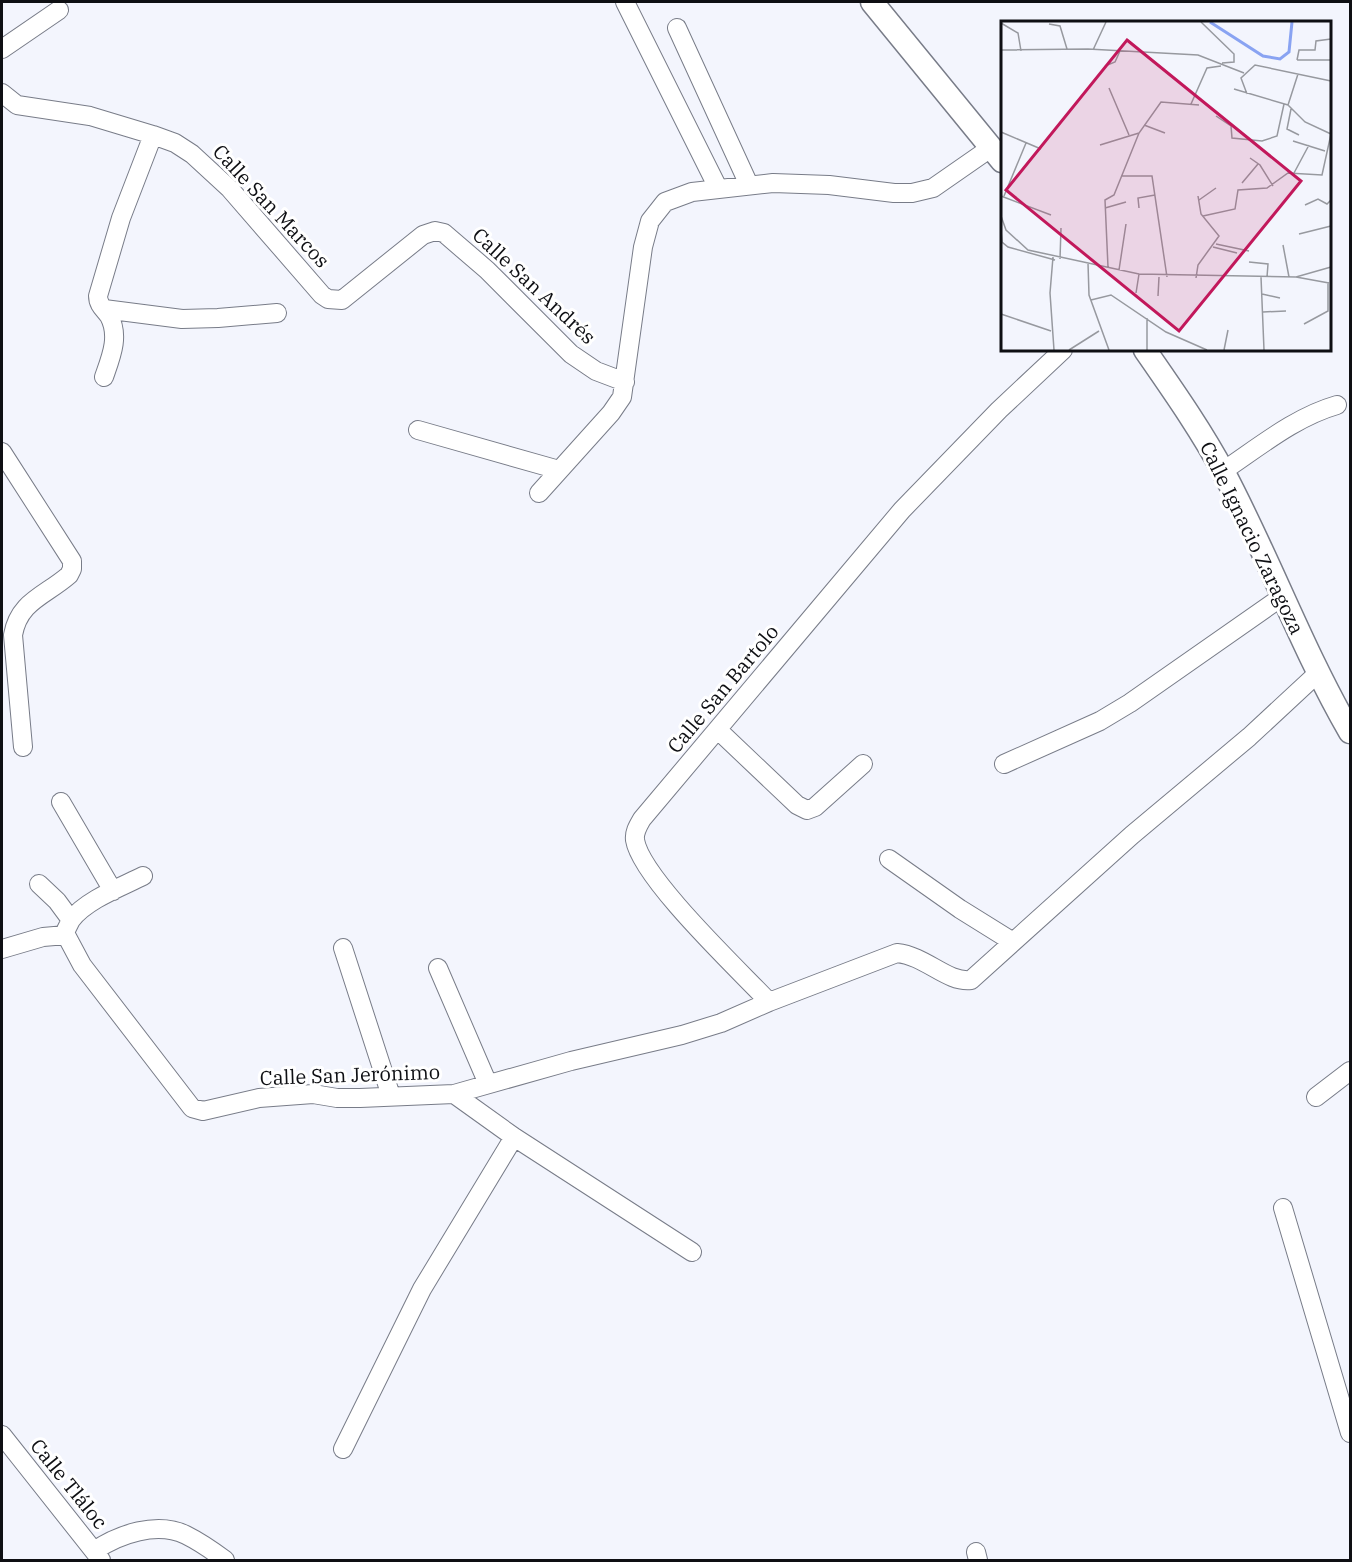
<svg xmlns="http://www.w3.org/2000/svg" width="1352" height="1562" font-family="'IBM Plex Serif',serif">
  <rect width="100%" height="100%" fill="#f3f5fd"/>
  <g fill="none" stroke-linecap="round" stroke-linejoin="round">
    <defs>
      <path id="minor" d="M 625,2 L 718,188
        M 677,28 L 749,185
        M 2,49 L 59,10
        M 2,93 L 17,105 L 90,116 L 153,135 L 175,143 L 192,154 L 230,189 L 322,295 L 328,299 L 342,300 L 423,235 L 435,231 L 444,233 L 487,270 L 571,354 L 596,371 L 625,382
        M 104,309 L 182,319 L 218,318 L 277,313
        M 104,377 C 111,357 120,336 109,316 C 104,309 98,305 98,296 L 121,218 L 153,135
        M 418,430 L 559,470
        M 2,452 L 72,561 L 72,569 L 69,575 C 45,596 19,601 13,635 L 23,747
        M 1223,471 C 1259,447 1295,417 1337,405
        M 539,493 L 611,413 L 622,397 L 643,247 L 650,221 L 665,202 L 692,192 L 773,183 L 829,185 L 894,193 L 912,193 L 933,188 L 992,147
        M 718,730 L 797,805 L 807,810 L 815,807 L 863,764
        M 1004,764 L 1100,721 L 1130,703 L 1283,596
        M 61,802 L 113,891
        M 889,859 L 960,909 L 1013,942
        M 39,884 L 57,901 L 71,920 L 66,930
        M 71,920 C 86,900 121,887 143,876
        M 66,935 L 82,965 L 192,1108 L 203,1111 L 259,1098 L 313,1094 L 337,1098 L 360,1098 L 454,1094 L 571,1061 L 682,1035 L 721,1023 L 769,1002 L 897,953 C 926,956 947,983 971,980 L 1132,835 L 1249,737 L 1318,673
        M 343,948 L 391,1096
        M 2,949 L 43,937 L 66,935
        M 438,968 L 488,1084
        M 769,1002 C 740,971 641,878 635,840 C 634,832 638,826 642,819 L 902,510 L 999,410 L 1063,350
        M 454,1094 L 514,1137 L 692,1252
        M 1316,1097 L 1350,1071
        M 1283,1208 L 1350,1433
        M 2,1435 L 101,1560
        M 343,1449 L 422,1289 L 514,1137
        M 94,1551 C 119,1534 157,1521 186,1535 C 200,1542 213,1551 225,1560
        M 976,1552 L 978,1560"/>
      <path id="tertiary" d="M 872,2 L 1002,161
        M 1145,350 C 1172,389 1201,430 1224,473 C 1269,558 1302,649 1350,732"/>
    </defs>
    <use href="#minor" stroke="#787c88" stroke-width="20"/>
    <use href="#tertiary" stroke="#787c88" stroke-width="25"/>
    <use href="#minor" stroke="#fff" stroke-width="18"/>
    <use href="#tertiary" stroke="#fff" stroke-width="22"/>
  </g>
  <g text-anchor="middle" stroke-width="6" stroke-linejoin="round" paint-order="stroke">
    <g font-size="20" fill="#0e0f13" stroke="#fff">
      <text transform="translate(271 206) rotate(47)" y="7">Calle San Marcos</text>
      <text transform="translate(534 286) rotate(43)" y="7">Calle San Andrés</text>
      <text transform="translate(1252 538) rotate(64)" y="7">Calle Ignacio Zaragoza</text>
      <text transform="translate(723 689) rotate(-50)" y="7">Calle San Bartolo</text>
      <text transform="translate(350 1075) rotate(-2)" y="7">Calle San Jerónimo</text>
      <text transform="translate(69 1484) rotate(51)" y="7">Calle Tláloc</text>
    </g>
  </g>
  <g transform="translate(1001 21)">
    <rect width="330" height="330" fill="#f3f5fd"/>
    <path fill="none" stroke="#89a3f2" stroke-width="3" d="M 209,1 L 262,35 L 279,38 L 288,31 L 291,1"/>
    <path fill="none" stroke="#97999f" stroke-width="1.5" d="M 200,1 L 233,33 L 233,41 L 221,42M 0,2 L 17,12 L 20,30M 48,3 L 59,5 L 66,28M 0,29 L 87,28 L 197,34 L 243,52M 92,29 L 105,1M 296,39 L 298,29 L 314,29 L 315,20 L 330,18M 296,39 L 330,39M 104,45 L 114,41 L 119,30M 108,67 L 128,114M 233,68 L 287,84M 246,73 L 240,57 L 254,44 L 330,60M 190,83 L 206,47 L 220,45M 287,84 L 304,101 L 330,113M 287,84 L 297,53M 290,88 L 286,108 L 298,114M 215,95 L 230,105 L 231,117 L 261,120 L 276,115 L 283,83M 143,104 L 164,112M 0,111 L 40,128M 292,120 L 324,130M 99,124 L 138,112M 249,137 L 259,144 L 272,165M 293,152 L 308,124M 120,155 L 151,155 L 166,256M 241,162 L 257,143M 0,175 L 50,194M 3,175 L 25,122M 198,179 L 215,167M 304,184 L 317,178 L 326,183 L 330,179M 104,187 L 125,181M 138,187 L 137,177 L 154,174M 0,195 L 5,209 L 27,229 L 138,253 L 295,256 L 330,246M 202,195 L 234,188 L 237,169 L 266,167 L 287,152 L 321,154 L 330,113M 0,209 L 1,221 L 7,226 L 54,239M 298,213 L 330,205M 215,223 L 248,230M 282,224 L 288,256M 212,226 L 236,232M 52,236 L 49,272 L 53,329M 59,238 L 60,207M 248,241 L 267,243 L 266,256M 87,242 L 88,274 L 108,329M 107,246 L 104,179 L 113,174 L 138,112 L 160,81 L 198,84M 118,249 L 125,203M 260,256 L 263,329M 295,256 L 328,262M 195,257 L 197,244 L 218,215 L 200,193 L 197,175M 135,272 L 138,253M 261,273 L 279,277M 157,275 L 158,256M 90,279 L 110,274 L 165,311 L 206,329M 262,291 L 285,290M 0,293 L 50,310M 146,297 L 146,329M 303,303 L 327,290 L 327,261M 68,329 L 98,310M 223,329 L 227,309"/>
    <path fill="#c2185b" fill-opacity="0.15" stroke="#c2185b" stroke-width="3" d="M 126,19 L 300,160 L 178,310 L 5,169 Z"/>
    <rect width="330" height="330" fill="none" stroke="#0e0f13" stroke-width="3"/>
  </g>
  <rect width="1352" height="1562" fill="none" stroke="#0e0f13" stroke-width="6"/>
</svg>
